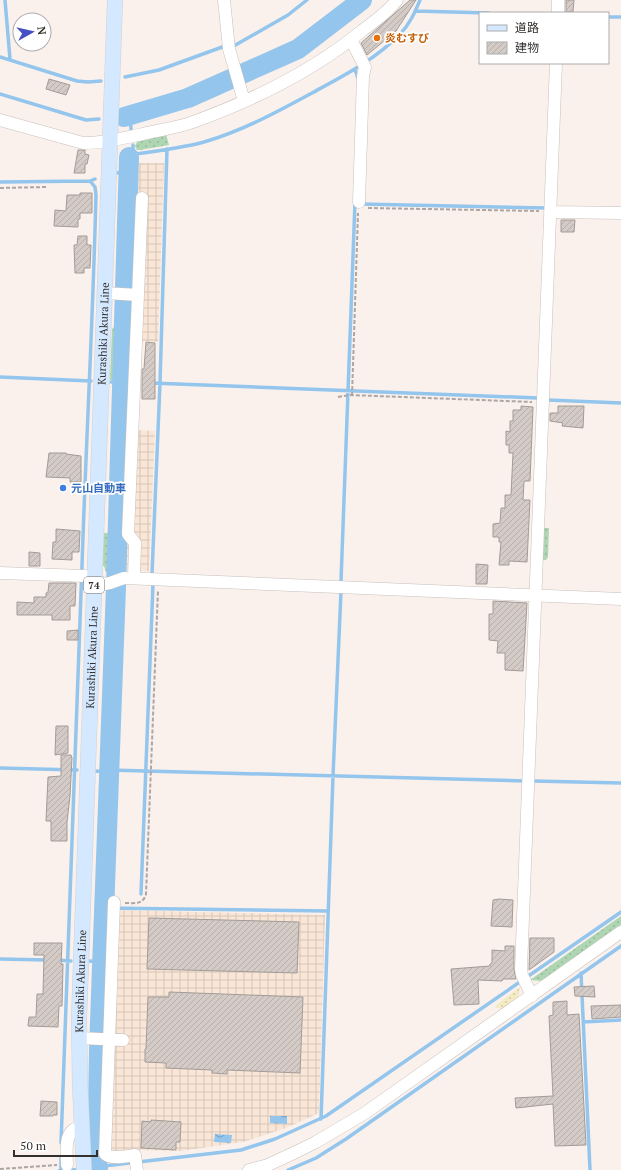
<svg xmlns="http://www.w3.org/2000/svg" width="621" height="1170" font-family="'PT Serif','Noto Sans JP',serif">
  <defs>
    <pattern id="industrial-grid" width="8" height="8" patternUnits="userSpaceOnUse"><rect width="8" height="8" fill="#f9e6d6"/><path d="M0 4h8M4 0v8" fill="none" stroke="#d6c6b8"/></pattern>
    <pattern id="grass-dots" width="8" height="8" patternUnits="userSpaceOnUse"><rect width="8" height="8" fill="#afd6b3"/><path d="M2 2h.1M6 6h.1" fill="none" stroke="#97b89a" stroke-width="1.8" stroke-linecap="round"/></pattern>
    <pattern id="sand-dots" width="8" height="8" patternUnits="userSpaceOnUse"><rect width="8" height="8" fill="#f4eac4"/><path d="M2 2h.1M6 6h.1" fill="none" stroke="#d2c9a9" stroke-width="1.8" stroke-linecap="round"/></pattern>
    <pattern id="water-waves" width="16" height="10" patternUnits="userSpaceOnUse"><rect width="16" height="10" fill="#93c5ed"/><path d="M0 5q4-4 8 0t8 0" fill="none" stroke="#79a0c0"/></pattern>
    <pattern id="building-hatch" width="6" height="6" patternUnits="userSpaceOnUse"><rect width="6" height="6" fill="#d4cbc7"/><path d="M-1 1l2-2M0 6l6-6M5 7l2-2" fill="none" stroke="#b6afab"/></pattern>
  </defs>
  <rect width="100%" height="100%" fill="#faf1ed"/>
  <path fill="url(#industrial-grid)" d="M 136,163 L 164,163 L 158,342 L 141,341 L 130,380 Z
    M 126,408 L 129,408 L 137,430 L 155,431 L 149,571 L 125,570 L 120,572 Z
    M 117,910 L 325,915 L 319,1113 L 286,1128 L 243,1142 L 181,1151 L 136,1150 L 111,1152 L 109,1149 Z"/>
  <path fill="url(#grass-dots)" d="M 166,134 L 169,145 L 140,150 L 137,150 L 135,146 L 138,140 Z
    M 114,327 L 119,329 L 118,380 L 110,380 L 112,329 Z
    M 541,528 L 549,528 L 548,557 L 546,560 L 540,560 Z
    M 103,533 L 112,533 C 112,543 114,564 109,573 L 106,572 L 104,566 L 102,566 Z
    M 621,916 L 621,925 L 542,981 L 530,980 Z"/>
  <path fill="url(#sand-dots)" d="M 520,987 L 518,1000 L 506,1009 L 496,1008 L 495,1006 Z"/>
  <path fill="url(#water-waves)" d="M 270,1116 L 287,1116 L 287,1124 L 270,1123 Z
    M 215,1134 L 232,1135 L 231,1143 L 214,1142 Z
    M 107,1162 L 108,1170 L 58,1170 L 58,1169 C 70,1169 80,1167 92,1166 L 92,1164 Z"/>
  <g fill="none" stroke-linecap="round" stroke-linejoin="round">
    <path stroke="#93c5ed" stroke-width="3.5" d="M 5,0 L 10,59
      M 415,11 L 489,13
      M 608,17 L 621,17
      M 232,47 L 288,15 L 307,0
      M 0,57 L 77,81 L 88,82 L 101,81
      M 355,70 L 358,78
      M 125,77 L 159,70 L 225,46
      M 0,94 L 86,120 L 99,119
      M 130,115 L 131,129
      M 133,145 L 133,155
      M 129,157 L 135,154 C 158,151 182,148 204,142 C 242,131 277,112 312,93 C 343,76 375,60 400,34 C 410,24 415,12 420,0
      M 116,173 L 128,172
      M 0,182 L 90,181 L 95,179
      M 360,204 L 547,208
      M 0,377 L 91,381
      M 111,382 L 133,382
      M 151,383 L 538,398
      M 548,400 L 621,403
      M 152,574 L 160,383 L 167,149
      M 341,581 L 355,202
      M 0,768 L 77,770
      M 109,770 L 525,781
      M 95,771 L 109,772
      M 533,781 L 621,783
      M 141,894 L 153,584
      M 104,908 L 328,911
      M 0,959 L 47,960
      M 57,960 L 71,961
      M 89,961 L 102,962
      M 581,973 L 590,1170
      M 583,1022 L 621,1020
      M 321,1119 L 333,776 L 341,591
      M 61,1143 C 68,951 75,759 82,566 C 86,442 93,319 96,195 L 95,187 L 90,181
      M 104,1166 L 241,1150 L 275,1139 L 326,1116 L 621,912
      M 61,1170 L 61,1157
      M 288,1170 L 316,1158 L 346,1139 L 621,946"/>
    <path stroke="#93c5ed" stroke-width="20" d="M 124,117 L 188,98 L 298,49 L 362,0
      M 97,1170 L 99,1049 L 116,587 L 129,157"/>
  </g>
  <path fill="url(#building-hatch)" stroke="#a39b97" d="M 410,0 L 416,0 L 396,31 L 367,55 L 361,43 Z
    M 566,0 L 574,0 L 573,12 L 566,12 Z
    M 49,79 L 70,85 L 66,95 L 46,89 Z
    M 78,150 L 85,150 L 85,154 L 89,155 L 87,164 L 85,164 L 85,173 L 74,173 Z
    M 80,193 L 92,193 L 92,213 L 80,213 L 80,219 L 78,219 L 78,227 L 54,226 L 55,210 L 66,211 L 67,195 L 80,195 Z
    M 561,220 L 575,220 L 574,232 L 561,232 Z
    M 78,236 L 87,236 L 87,245 L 91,245 L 90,268 L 84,268 L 84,273 L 75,273 L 74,245 L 77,245 Z
    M 146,342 L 155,343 L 155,399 L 142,399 L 142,369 L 144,369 Z
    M 521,406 L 533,407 L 530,481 L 524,481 L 523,500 L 530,500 L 527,562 L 509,561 L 509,565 L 499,565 L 501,542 L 499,542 L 499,537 L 493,537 L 493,524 L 500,523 L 501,508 L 505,508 L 505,495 L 511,495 L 513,453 L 509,453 L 509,445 L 506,445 L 506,431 L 510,432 L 510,421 L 513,421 L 513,410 L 521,410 Z
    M 558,406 L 584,406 L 583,428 L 562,426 L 563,423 L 550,421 L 550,413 L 558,413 Z
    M 49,453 L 66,453 L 66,454 L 81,456 L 81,482 L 70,482 L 70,478 L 46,477 Z
    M 56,529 L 80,531 L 79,552 L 72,552 L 72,560 L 52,559 L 53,542 L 56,542 Z
    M 29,552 L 40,553 L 40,566 L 29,566 Z
    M 476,564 L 488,565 L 487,584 L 476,584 Z
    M 49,583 L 76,583 L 75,606 L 70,606 L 70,620 L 52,620 L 52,615 L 17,615 L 17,602 L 34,603 L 34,597 L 46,597 L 46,593 L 48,592 Z
    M 493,601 L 527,603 L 523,671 L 505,670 L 505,653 L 497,653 L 498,641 L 489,640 L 489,614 L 493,614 Z
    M 78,630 L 78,640 L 67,640 L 67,631 Z
    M 56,726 L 68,726 L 68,753 L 55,755 Z
    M 61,755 L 71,755 L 72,758 L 70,796 L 67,822 L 67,841 L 51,841 L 51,821 L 46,821 L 48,777 L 61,776 Z
    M 499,899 L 513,900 L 512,927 L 491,926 L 493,900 Z
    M 149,918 L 299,922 L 297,973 L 147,969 Z
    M 530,938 L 554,938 L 554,952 L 529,970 Z
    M 34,943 L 62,943 L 61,964 L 63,964 L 62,1006 L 59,1006 L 58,1027 L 28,1026 L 29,1017 L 36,1017 L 37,994 L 43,994 L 44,955 L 34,955 Z
    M 505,946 L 514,946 L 514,969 L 516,979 L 503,979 L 502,981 L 478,980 L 479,1004 L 454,1005 L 451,969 L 490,966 L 490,964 L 492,963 L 492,950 L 505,951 Z
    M 594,986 L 595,997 L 575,996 L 574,987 Z
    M 169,992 L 303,997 L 300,1073 L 227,1070 L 227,1074 L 212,1073 L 212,1070 L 166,1068 L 166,1063 L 145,1062 L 145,1049 L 146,1049 L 148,997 L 169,997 Z
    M 567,1001 L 567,1015 L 579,1014 L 586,1145 L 555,1146 L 553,1104 L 516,1108 L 515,1098 L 553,1096 L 549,1016 L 553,1015 L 553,1002 Z
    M 621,1005 L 621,1017 L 592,1019 L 591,1006 Z
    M 41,1101 L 57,1102 L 57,1115 L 53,1115 L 53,1116 L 40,1116 Z
    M 151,1120 L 181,1122 L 180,1142 L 176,1142 L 176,1150 L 141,1148 L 142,1121 L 151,1122 Z"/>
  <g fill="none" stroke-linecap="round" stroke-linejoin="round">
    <defs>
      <path id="minor" d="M 224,0 L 229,49 L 244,101
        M 558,13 L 558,0
        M 351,40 L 365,67 L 363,76 L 359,202
        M 0,120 L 83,143 C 104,143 123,138 143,134 C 159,130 177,128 193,122 C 254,100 313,71 363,30 C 375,21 388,12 397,0
        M 550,212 L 621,213
        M 105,293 L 138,295 L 128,534 L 135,543 L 134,578
        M 138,295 L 142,198
        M 0,573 L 85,576 L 105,584 L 110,583 L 124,578 L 621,599
        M 114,902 L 105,1154 C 112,1160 127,1156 135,1155 L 137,1170
        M 532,996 L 522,975 L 521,969 L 556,63
        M 79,1038 L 123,1040
        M 67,1165 C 67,1155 64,1137 73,1130 C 75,1128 79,1128 82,1127
        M 249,1170 L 268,1165 L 298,1151 L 316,1142 L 365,1113 L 621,932"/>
      <g id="major">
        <path id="s1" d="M 84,1170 L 80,1084 L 79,1019 L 115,0"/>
      </g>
    </defs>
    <use href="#minor" stroke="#c8c0bc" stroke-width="13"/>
    <use href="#major" stroke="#d2d1d1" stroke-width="16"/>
    <path stroke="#ada6a3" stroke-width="2" stroke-dasharray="4 2" stroke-linecap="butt" d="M 0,188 L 47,187
      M 368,208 L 539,211
      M 352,396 L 358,213
      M 338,397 L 350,395 L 532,402
      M 125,903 C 135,903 143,905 146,894 L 158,590
      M 0,1169 L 57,1165"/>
    <use href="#minor" stroke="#fff" stroke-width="12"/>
    <use href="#major" stroke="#d4e8ff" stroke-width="15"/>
  </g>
  <circle fill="#e8710a" stroke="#fff" stroke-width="1.5" cx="377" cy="38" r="4"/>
  <circle fill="#3f7fe0" stroke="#fff" stroke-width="1.5" cx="63" cy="488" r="4"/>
  <g text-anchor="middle" stroke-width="3.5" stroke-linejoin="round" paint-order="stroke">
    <rect fill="#fff" stroke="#706e6d" stroke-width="1" x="84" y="577" width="20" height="16" rx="3"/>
    <g font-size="10" font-weight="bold" fill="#33302e">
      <text x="94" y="589">74</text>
    </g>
    <g font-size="11" font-weight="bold" fill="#c56008" stroke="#fff" text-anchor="start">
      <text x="385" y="42">炎むすび</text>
    </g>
    <g font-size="11" fill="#33302e" stroke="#fff">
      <text dy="4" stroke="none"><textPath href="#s1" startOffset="837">Kurashiki Akura Line</textPath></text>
      <text dy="4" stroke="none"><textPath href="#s1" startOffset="513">Kurashiki Akura Line</textPath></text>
      <text dy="4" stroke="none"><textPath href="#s1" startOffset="189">Kurashiki Akura Line</textPath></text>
    </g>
    <g font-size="11" font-weight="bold" fill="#366cbe" stroke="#fff" text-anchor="start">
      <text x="71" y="492">元山自動車</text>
    </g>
  </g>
  <rect x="479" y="12" width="130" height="52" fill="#ffffff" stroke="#adacab"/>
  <rect x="487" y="25" width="20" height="6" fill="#d4e8ff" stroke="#adacab"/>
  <text x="515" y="32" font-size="12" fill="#33302e">道路</text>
  <rect x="487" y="42" width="20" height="12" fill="url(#building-hatch)" stroke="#adacab"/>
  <text x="515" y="52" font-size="12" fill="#33302e">建物</text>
  <g transform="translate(32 32) rotate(82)"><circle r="19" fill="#ffffff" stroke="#adacab"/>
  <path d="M0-3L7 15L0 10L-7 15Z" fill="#474fc4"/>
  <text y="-6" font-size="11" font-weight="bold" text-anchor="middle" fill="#33302e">N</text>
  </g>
  <path d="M14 1150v6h83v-6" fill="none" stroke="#33302e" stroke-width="2"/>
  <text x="20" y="1150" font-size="12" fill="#33302e" stroke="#ffffff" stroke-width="3" paint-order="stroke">50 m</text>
</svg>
